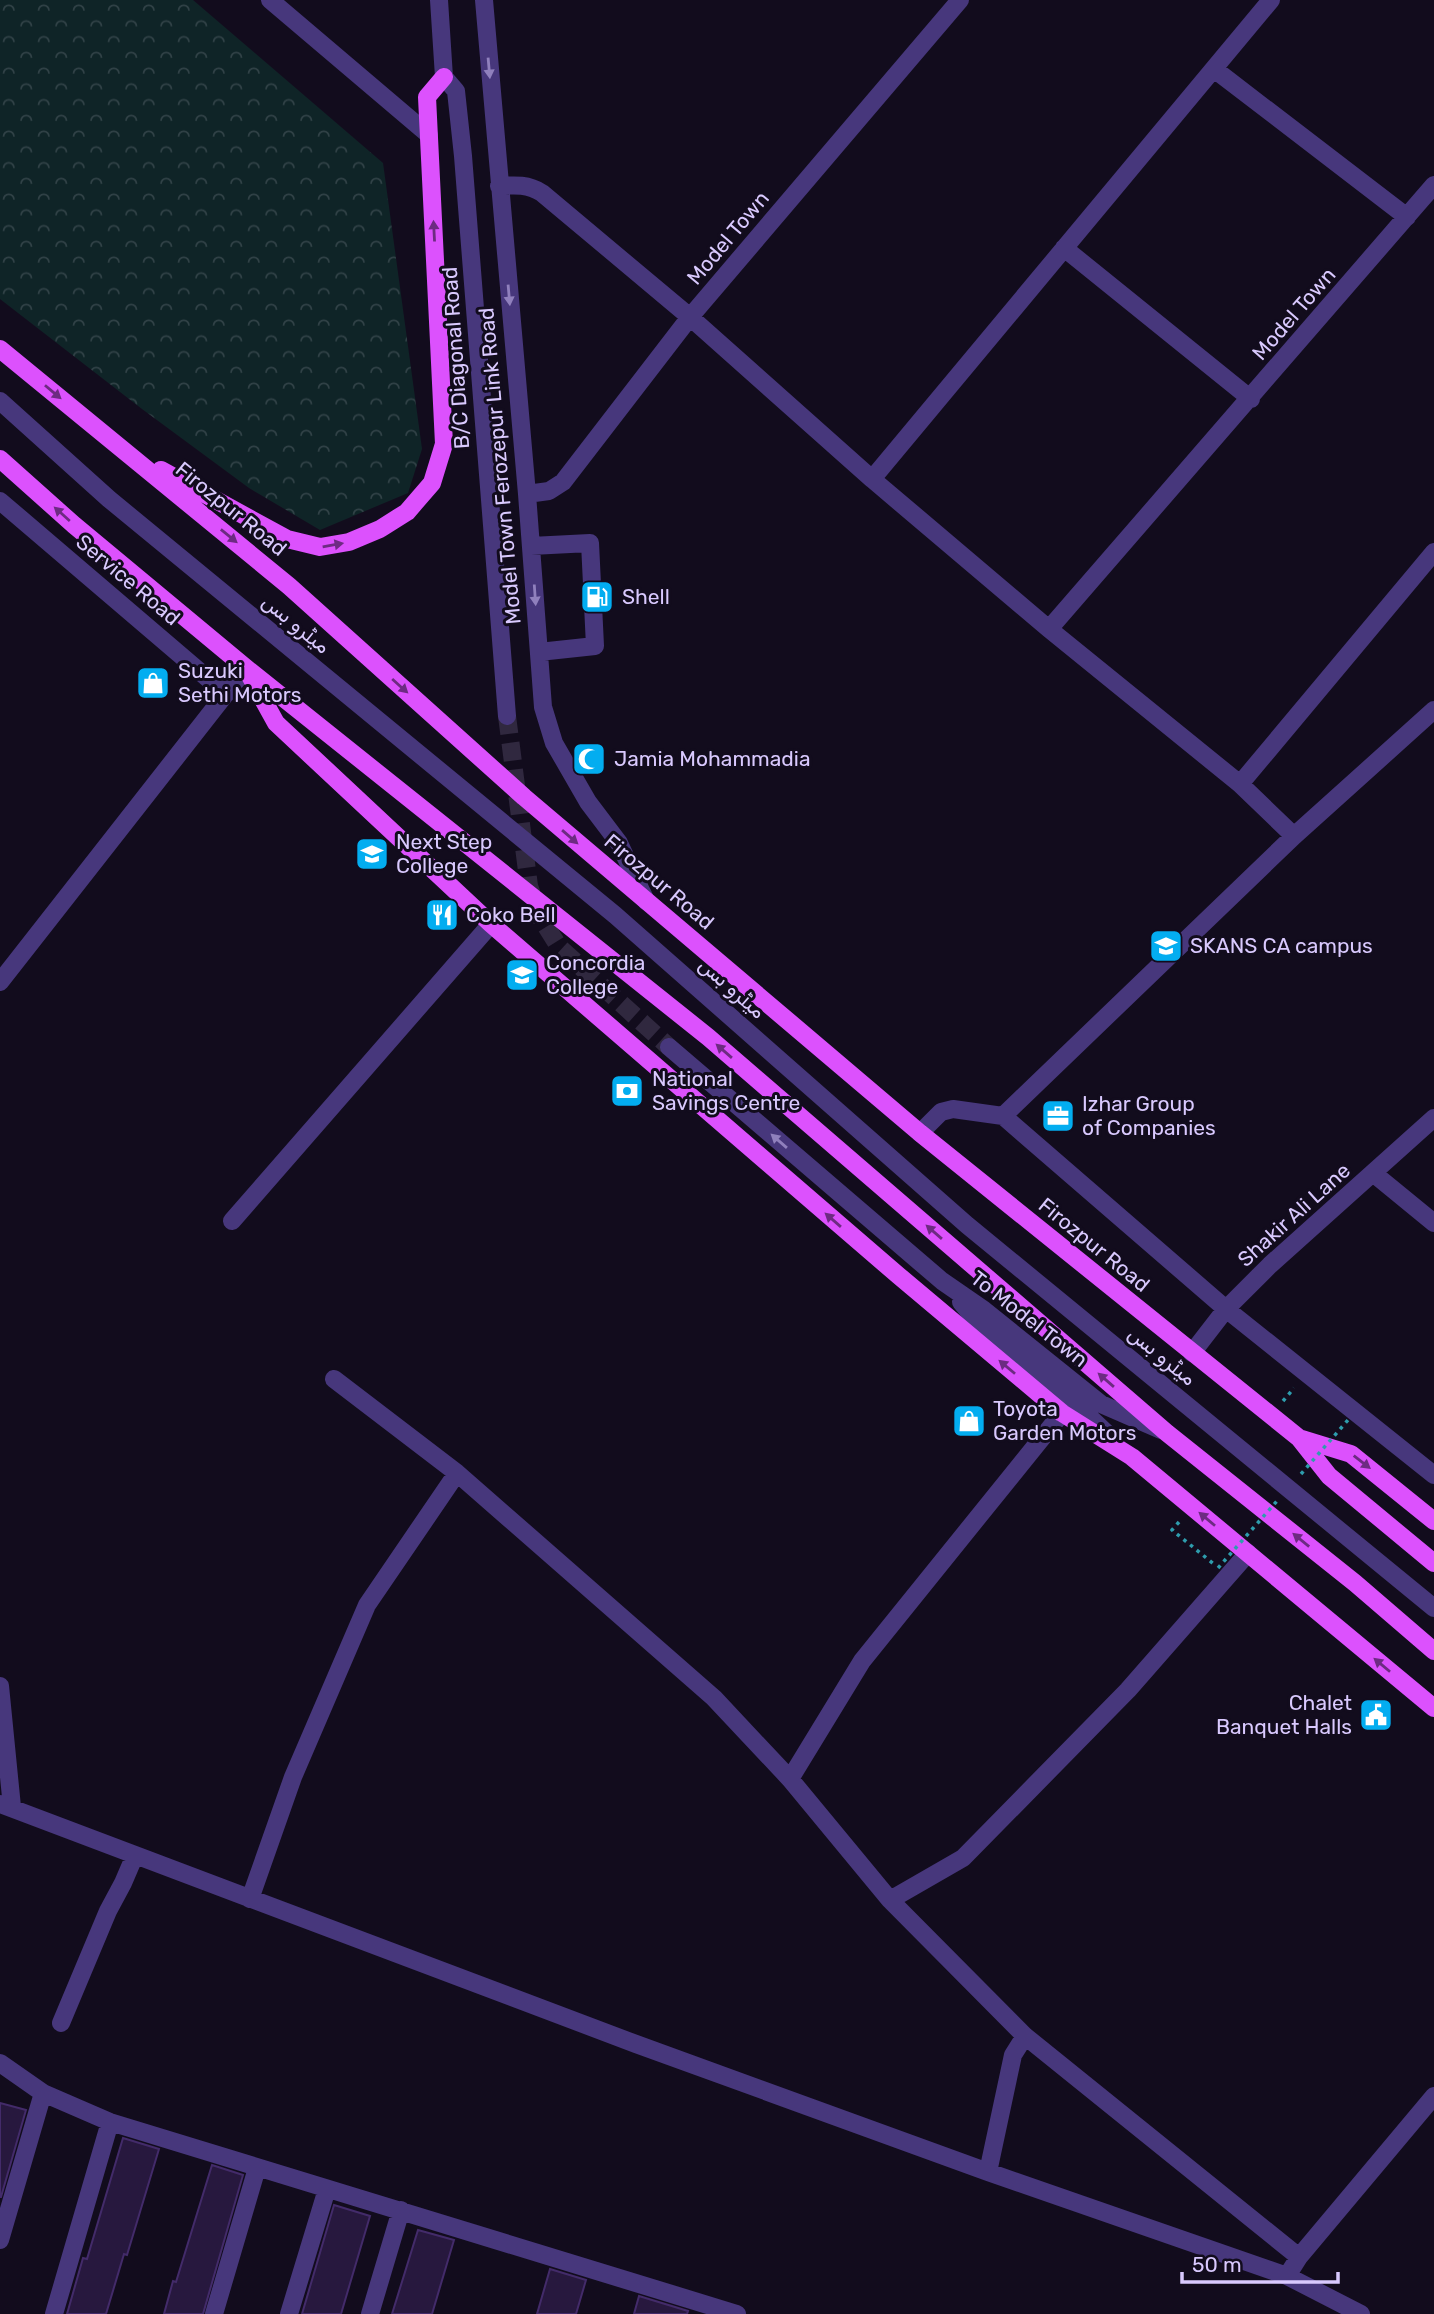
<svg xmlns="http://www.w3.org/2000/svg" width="1434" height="2314" font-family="Rubik,Cairo,sans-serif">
  <defs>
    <pattern id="forest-crowns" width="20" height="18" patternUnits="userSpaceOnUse" patternTransform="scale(1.75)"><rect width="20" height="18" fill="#0f2427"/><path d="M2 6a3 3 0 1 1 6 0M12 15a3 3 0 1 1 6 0" fill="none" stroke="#314247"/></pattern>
  </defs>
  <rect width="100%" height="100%" fill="#120c1d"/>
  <path fill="url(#forest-crowns)" d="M 0,0 L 193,0 L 383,163 L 422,449 L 408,493 L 320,530 L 249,488 L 142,409 L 0,299 Z"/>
  <path fill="#27183e" stroke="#432b6a" stroke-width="2" d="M 0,2103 L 26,2110 L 1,2197 L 0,2197 Z
    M 123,2138 L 159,2149 L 127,2255 L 124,2254 L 106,2314 L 67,2314 L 83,2258 L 87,2259 Z
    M 212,2165 L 243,2175 L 203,2314 L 164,2314 L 173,2281 L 176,2282 Z
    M 334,2205 L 370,2216 L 341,2314 L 302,2314 Z
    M 418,2230 L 454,2240 L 432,2314 L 392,2314 Z
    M 550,2269 L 586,2280 L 576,2314 L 537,2314 Z
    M 639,2296 L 688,2311 L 687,2314 L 634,2314 Z"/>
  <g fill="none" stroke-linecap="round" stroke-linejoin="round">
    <path stroke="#30283f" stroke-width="18" stroke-dasharray="18 9" stroke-linecap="butt" d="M 507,716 L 529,886 L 539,915 L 559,947 L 669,1047"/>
    <path stroke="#2e9dad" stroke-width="3.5" stroke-dasharray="3.5 5" stroke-linecap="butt" d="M 1283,1401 L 1294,1388
      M 1179,1522 L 1172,1530 L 1215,1565"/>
    <path stroke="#47377c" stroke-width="18" d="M 270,0 L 429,135
      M 439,0 L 444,77 L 456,91 L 463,156 L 507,716
      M 484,0 L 527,494 L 543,707 L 554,743 L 588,802 L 619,843 L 646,901
      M 1214,69 L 1407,217
      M 499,186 C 515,185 528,184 542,193 L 690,317 L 872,479 L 1049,629 L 1240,784 L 1294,836
      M 1064,248 L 1251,399
      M 872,479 L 1271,0
      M 527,494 L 549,491 L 563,482 L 690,317 L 960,0
      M 0,501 L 226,694
      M 531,546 L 590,543 L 595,646 L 539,652
      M 1049,629 L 1434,185
      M 1240,784 L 1434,552
      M 0,982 L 246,668
      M 669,1047 L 942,1281 L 984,1310 L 1101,1404 L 1161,1430
      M 1003,1116 L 1294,836 L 1434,710
      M 920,1133 L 941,1112 L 953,1109 L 1003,1116 L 1226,1309 L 1434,1475
      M 1373,1173 L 1434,1223
      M 232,1221 L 491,924
      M 961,1302 L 974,1318 L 1081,1409 L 1114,1440
      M 1192,1353 L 1226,1309 L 1270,1265 L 1434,1118
      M 334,1379 L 457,1473 L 714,1698 L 790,1779 L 890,1900 L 1025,2036 L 1299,2257 L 1287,2276
      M 0,1686 L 12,1807
      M 790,1779 L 862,1661 L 1062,1413
      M 0,1804 L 636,2044 L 988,2172 L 1287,2276 L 1361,2314
      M 250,1899 L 293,1777 L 367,1605 L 457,1473
      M 890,1900 L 963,1858 L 1128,1690 L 1248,1553
      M 61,2023 L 108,1911 L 123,1883 L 135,1855
      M 0,2063 L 43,2093 L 110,2122 L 737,2314
      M 988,2172 L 1013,2055 L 1025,2036
      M 0,2240 L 43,2093
      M 1299,2257 L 1434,2096
      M 54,2314 L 110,2122
      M 214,2314 L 257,2168
      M 289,2314 L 327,2189
      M 370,2314 L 401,2210"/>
    <path stroke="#dc51fd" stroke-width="18" d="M 0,349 L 289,586 L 524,797 L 920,1133 L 1299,1438 L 1329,1476 L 1434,1563
      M 0,459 L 74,525 L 246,668 L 708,1037 L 1167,1433 L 1355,1583 L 1434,1651
      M 161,470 L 287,539 L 320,547 L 349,542 L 380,529 L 407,512 L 432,483 L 444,444 L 427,97 L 444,77
      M 249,674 L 276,723 L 491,924 L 899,1276 L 1062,1413 L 1132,1457 L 1434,1708
      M 1299,1438 L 1351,1454 L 1434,1521"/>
    <path stroke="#2e9dad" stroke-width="3.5" stroke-dasharray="3.5 5" stroke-linecap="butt" d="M 1301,1474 L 1348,1420
      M 1218,1568 L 1277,1501"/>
    <path stroke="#47377c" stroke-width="18" d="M 0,401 L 109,499 L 615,915 L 967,1225 L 1434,1608"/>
  </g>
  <defs><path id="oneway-solid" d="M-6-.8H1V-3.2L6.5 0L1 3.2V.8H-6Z" transform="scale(1.75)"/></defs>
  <g fill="#9080bd">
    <use href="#oneway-solid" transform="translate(489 68) rotate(85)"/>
    <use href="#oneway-solid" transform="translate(509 295) rotate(85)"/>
    <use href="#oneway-solid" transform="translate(535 595) rotate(86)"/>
    <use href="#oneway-solid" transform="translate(779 1141) rotate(-139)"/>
  </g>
  <g fill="#6d2b82">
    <use href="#oneway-solid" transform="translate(434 231) rotate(-93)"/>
    <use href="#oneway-solid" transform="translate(53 392) rotate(40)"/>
    <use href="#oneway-solid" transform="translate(62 514) rotate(-138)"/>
    <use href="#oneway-solid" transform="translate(229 536) rotate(39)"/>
    <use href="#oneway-solid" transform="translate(333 545) rotate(-10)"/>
    <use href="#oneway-solid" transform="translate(400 686) rotate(42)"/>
    <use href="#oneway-solid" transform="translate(570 837) rotate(41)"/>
    <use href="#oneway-solid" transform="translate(724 1051) rotate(-139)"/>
    <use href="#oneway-solid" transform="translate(833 1220) rotate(-139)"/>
    <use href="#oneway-solid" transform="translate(934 1232) rotate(-139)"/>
    <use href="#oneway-solid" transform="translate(1007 1367) rotate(-140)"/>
    <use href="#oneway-solid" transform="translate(1106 1380) rotate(-139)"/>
    <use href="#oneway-solid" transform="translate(1362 1462) rotate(38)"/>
    <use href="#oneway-solid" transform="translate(1207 1519) rotate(-140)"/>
    <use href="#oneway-solid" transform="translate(1301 1540) rotate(-141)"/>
    <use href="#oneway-solid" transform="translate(1382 1665) rotate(-140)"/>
  </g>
  <defs>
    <symbol id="fuel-square" viewBox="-11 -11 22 22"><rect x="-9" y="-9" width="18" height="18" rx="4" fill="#03adf0" stroke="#120c1d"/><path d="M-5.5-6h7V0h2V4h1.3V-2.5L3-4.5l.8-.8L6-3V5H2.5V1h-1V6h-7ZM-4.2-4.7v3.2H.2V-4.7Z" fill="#fff"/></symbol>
    <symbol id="shop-square" viewBox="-11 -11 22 22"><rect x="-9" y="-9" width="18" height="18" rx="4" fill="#03adf0" stroke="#120c1d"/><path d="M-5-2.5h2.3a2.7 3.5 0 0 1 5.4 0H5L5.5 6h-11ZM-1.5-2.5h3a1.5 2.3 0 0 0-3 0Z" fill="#fff"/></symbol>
    <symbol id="mosque-square" viewBox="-11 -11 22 22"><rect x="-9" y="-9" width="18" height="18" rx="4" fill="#03adf0" stroke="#120c1d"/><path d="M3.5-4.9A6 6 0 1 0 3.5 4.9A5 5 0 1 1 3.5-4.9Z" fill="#fff"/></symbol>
    <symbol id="university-square" viewBox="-11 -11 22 22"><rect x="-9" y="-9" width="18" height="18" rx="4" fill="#03adf0" stroke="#120c1d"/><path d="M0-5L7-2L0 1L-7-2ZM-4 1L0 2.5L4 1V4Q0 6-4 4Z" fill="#fff"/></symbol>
    <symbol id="restaurant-square" viewBox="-11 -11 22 22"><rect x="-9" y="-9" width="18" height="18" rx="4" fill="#03adf0" stroke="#120c1d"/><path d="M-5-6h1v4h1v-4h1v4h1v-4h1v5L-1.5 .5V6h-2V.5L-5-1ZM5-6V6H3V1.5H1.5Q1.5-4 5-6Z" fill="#fff"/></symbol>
    <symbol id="school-square" viewBox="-11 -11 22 22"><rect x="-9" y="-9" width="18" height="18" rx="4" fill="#03adf0" stroke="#120c1d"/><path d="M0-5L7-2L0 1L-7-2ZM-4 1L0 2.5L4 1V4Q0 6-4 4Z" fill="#fff"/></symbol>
    <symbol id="bank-square" viewBox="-11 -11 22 22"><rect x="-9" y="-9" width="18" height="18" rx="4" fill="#03adf0" stroke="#120c1d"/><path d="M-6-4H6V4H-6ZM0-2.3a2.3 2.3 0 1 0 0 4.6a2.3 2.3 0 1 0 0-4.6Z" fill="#fff"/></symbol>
    <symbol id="office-square" viewBox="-11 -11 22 22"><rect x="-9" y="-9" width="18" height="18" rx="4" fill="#03adf0" stroke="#120c1d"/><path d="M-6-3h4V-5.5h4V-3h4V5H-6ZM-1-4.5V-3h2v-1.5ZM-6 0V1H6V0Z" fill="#fff"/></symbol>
    <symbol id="civic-square" viewBox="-11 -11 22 22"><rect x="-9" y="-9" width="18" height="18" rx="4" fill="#03adf0" stroke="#120c1d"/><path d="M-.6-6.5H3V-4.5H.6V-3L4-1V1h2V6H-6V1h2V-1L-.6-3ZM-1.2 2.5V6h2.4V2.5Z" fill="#fff"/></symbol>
  </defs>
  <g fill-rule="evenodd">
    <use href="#fuel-square" x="578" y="578" width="38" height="38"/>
    <use href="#shop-square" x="134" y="664" width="38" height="38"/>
    <use href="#mosque-square" x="570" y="740" width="38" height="38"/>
    <use href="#university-square" x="353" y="835" width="38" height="38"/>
    <use href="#restaurant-square" x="423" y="896" width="38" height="38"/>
    <use href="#school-square" x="1147" y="927" width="38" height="38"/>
    <use href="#university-square" x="503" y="956" width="38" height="38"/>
    <use href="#bank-square" x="608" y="1072" width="38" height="38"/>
    <use href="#office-square" x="1039" y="1097" width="38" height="38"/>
    <use href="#shop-square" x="950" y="1402" width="38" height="38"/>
    <use href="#civic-square" x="1357" y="1696" width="38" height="38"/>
  </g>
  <g text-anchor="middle" stroke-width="6" stroke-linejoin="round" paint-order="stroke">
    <g font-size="21" fill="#d9c9fe" stroke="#120c1d">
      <text transform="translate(728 238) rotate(-50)" y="7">Model Town</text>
      <text transform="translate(1294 314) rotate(-49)" y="7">Model Town</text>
      <text transform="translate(456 358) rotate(-94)" y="7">B/C Diagonal Road</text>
      <text transform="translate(500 466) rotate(-95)" y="7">Model Town Ferozepur Link Road</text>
      <text transform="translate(231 509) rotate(39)" y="7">Firozpur Road</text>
      <text transform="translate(128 580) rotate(40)" y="7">Service Road</text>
      <text transform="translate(296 624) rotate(39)" y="7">میٹرو بس</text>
      <text transform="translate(659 882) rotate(40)" y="7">Firozpur Road</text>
      <text transform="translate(732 988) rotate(41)" y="7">میٹرو بس</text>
      <text transform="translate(1294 1215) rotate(-42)" y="7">Shakir Ali Lane</text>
      <text transform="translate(1094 1245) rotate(39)" y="7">Firozpur Road</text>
      <text transform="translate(1029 1319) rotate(38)" y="7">To Model Town</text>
      <text transform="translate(1162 1356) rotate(39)" y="7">میٹرو بس</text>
    </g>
    <g font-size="21" fill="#d9c9fe" stroke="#120c1d" text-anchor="start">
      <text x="622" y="604">Shell</text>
      <text x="178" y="678">Suzuki<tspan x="178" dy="24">Sethi Motors</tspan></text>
      <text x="614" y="766">Jamia Mohammadia</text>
      <text x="396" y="849">Next Step<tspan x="396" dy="24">College</tspan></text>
      <text x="466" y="922">Coko Bell</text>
      <text x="1190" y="953">SKANS CA campus</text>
      <text x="546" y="970">Concordia<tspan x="546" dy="24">College</tspan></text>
      <text x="652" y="1086">National<tspan x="652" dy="24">Savings Centre</tspan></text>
      <text x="1082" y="1111">Izhar Group<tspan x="1082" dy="24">of Companies</tspan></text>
      <text x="993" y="1416">Toyota<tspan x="993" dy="24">Garden Motors</tspan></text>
      <text x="1352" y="1710" text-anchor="end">Chalet<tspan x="1352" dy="24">Banquet Halls</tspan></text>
    </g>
  </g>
  <path d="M1182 2272v10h156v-10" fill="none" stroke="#d9c9fe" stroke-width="3.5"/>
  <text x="1192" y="2272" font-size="21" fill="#d9c9fe" stroke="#120c1d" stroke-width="5" paint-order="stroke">50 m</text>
</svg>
